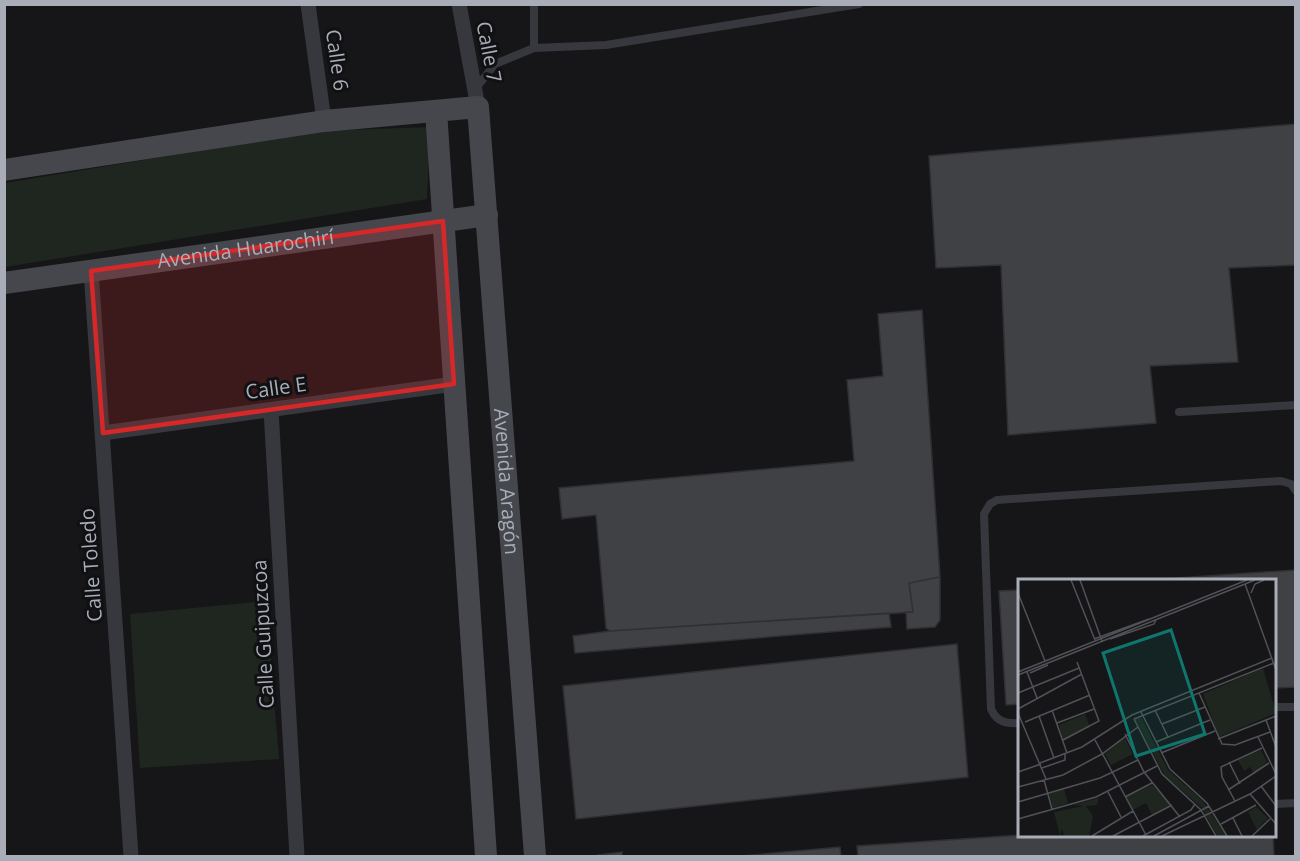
<svg xmlns="http://www.w3.org/2000/svg" width="1300" height="861" font-family="'Open Sans',sans-serif">
  <rect width="100%" height="100%" fill="#161618"/>
  <path fill="#1e261f" d="M 430,127 L 427,199 L 5,267 L 5,183 L 320,131 Z
    M 266,601 L 279,759 L 140,768 L 130,614 Z"/>
  <path fill="#404145" stroke="#303034" stroke-width="1.5" d="M 1296,124 L 1296,265 L 1229,268 L 1238,362 L 1150,366 L 1156,423 L 1008,435 L 1001,265 L 936,268 L 929,156 Z
    M 922,310 L 940,577 L 909,583 L 913,612 L 610,631 L 606,628 L 596,515 L 562,519 L 559,488 L 854,461 L 847,380 L 883,376 L 878,314 Z
    M 1296,570 L 1296,687 L 1274,688 L 1274,580 L 1147,580 Z
    M 940,577 L 940,620 L 935,627 L 907,629 L 906,612 L 913,612 L 909,583 Z
    M 1020,590 L 1020,704 L 1006,705 L 999,591 Z
    M 889,613 L 891,627 L 575,653 L 573,636 L 610,631 Z
    M 957,644 L 968,777 L 576,819 L 563,686 Z
    M 1020,835 L 1273,836 L 1274,856 L 858,856 L 857,846 Z
    M 840,847 L 841,856 L 741,856 Z
    M 622,852 L 622,856 L 599,856 L 598,855 Z"/>
  <g fill="none" stroke-linecap="round" stroke-linejoin="round">
    <path stroke="#37383d" stroke-width="8" d="M 534,4 L 534,48
      M 476,88 L 495,64 L 534,48 L 606,45 L 859,4
      M 1179,412 L 1296,405
      M 1274,707 L 1296,707
      M 1020,723 C 1006,724 997,722 991,709 L 984,514 L 990,504 L 997,500 L 1281,481 L 1291,484 L 1296,491
      M 1274,804 L 1296,803"/>
    <path stroke="#37383d" stroke-width="15" d="M 308,4 L 324,121
      M 459,4 L 478,107
      M 91,271 L 131,856
      M 271,410 L 297,856
      M 103,433 L 454,384"/>
    <g stroke="#45474d" stroke-width="22">
      <path d="M 436,111 L 486,856"/>
      <path id="s1" d="M 4,170 L 324,121 L 478,107 L 535,856"/>
      <path id="s2" d="M 4,283 L 487,215"/>
    </g>
  </g>
  <path fill="#d62828" fill-opacity="0.2" stroke="#d62828" stroke-width="4.5" stroke-linejoin="round" d="M 443,221 L 454,384 L 103,433 L 91,271 Z"/>
  <g text-anchor="middle" stroke-width="6" stroke-linejoin="round" paint-order="stroke">
    <g font-size="20" fill="#a8adb8" stroke="#111113">
      <text transform="translate(489 52) rotate(79)" y="7">Calle 7</text>
      <text transform="translate(337 60) rotate(82)" y="7">Calle 6</text>
      <text dy="7" stroke="none"><textPath href="#s2" startOffset="244">Avenida Huarochirí</textPath></text>
      <text transform="translate(276 388) rotate(-8)" y="7">Calle E</text>
      <text dy="7" stroke="none"><textPath href="#s1" startOffset="854">Avenida Aragón</textPath></text>
      <text transform="translate(91 565) rotate(-94)" y="7">Calle Toledo</text>
      <text transform="translate(263 634) rotate(-93)" y="7">Calle Guipuzcoa</text>
    </g>
  </g>
  <g transform="translate(1018 579)">
    <rect width="258" height="258" fill="#161618"/>
    <path d="M 245,89 L 258,134 L 201,158 L 185,115 ZM 67,135 L 72,148 L 45,161 L 41,146 ZM 123,138 L 150,191 L 185,222 L 208,257 L 199,257 L 184,229 L 147,197 L 117,140 ZM 106,157 L 115,175 L 93,186 L 87,175 ZM 243,171 L 249,183 L 236,194 L 232,188 L 226,192 L 220,181 ZM 134,206 L 153,225 L 134,236 L 128,224 L 115,231 L 108,218 ZM 46,210 L 50,224 L 35,229 L 31,215 ZM 81,219 L 79,226 L 68,227 L 75,237 L 71,257 L 46,257 L 44,250 L 42,257 L 36,233 L 66,227 L 55,226 ZM 238,228 L 250,239 L 239,251 L 230,233 Z" fill="#1e261f"/>
    <path fill="none" stroke="#505258" stroke-width="1.5" d="M 53,1 L 77,61M 62,1 L 84,62M 227,5 L 258,91M 0,14 L 27,82M 233,14 L 237,5 L 246,1M 76,60 L 131,40M 92,60 L 136,45 L 138,41M 0,93 L 229,1M 9,93 L 19,119M 12,94 L 30,86M 0,96 L 237,1M 0,114 L 61,89M 181,114 L 204,165 L 217,166 L 252,153M 0,130 L 64,95M 34,131 L 49,174M 137,131 L 150,158M 123,133 L 152,190 L 189,224 L 209,257M 0,134 L 28,200M 21,137 L 36,179M 116,140 L 256,84M 116,140 L 144,195 L 183,231 L 198,257M 248,141 L 258,168M 7,143 L 72,116M 39,144 L 76,130M 144,145 L 187,128M 107,155 L 126,193 L 162,238M 240,158 L 258,195M 200,160 L 258,137M 45,161 L 81,142 L 59,83M 77,161 L 128,256M 138,163 L 192,141M 143,174 L 197,152M 211,183 L 222,205M 22,184 L 64,168 L 114,136 L 254,79M 24,189 L 47,181 L 47,174M 0,193 L 23,185M 26,201 L 34,230M 243,207 L 258,227M 0,208 L 45,196 L 84,175 L 120,148M 210,211 L 251,184M 90,213 L 103,238M 232,215 L 258,245M 107,218 L 134,204M 217,222 L 204,198 L 203,188 L 244,169M 0,223 L 82,199 L 120,181M 215,239 L 224,257M 0,240 L 78,218 L 139,187M 203,245 L 238,226M 74,257 L 115,232M 95,257 L 154,226M 125,257 L 173,231 L 177,225M 136,257 L 191,227M 144,257 L 232,215 L 258,197M 234,257 L 252,240"/>
    <path fill="#0f766e" fill-opacity="0.15" stroke="#0f766e" stroke-width="3" d="M 153,51 L 187,155 L 118,177 L 85,74 Z"/>
    <rect width="258" height="258" fill="none" stroke="#a8adb8" stroke-width="3"/>
  </g>
  <rect width="1300" height="861" fill="none" stroke="#a8adb8" stroke-width="12"/>
</svg>
